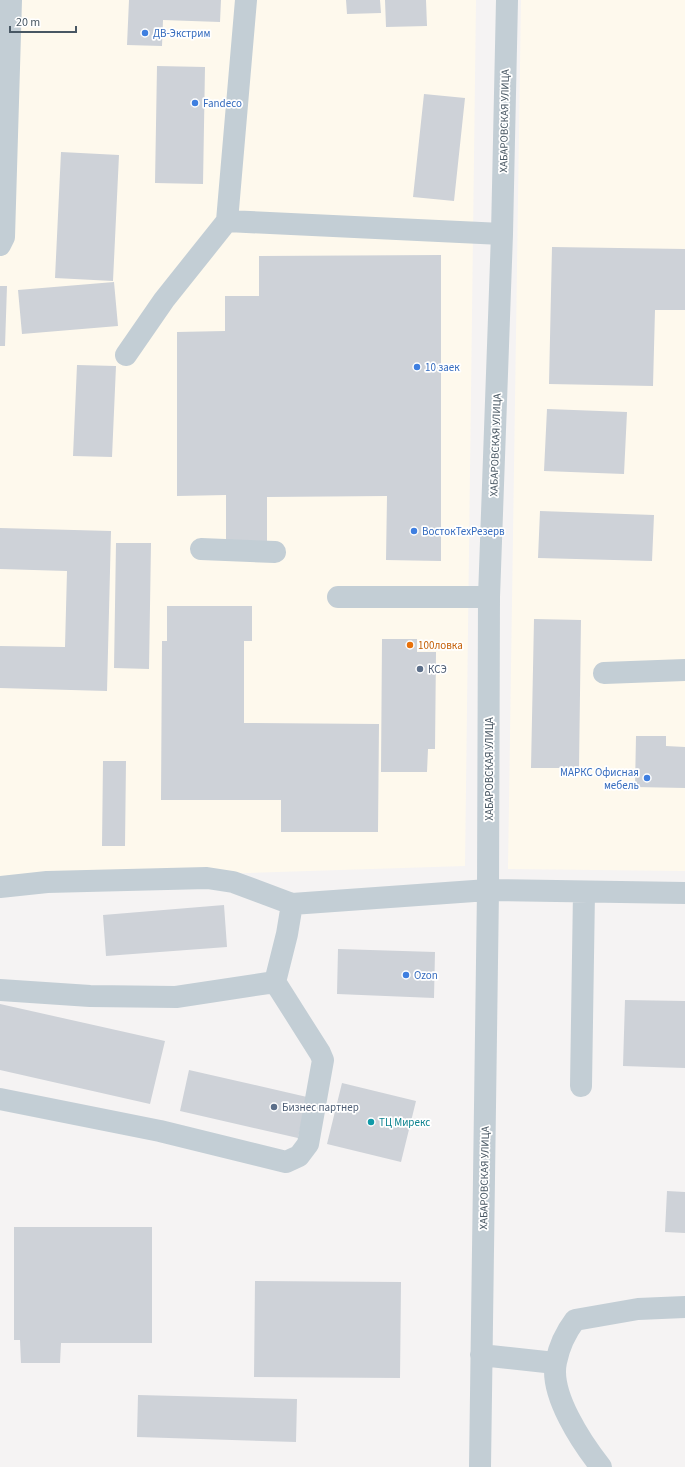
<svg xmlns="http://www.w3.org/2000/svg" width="685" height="1467" font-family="'Source Sans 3',sans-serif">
  <rect width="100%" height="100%" fill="#f5f3f3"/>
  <path fill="#fef9ed" d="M 0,0 L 476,0 L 465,866 L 0,881 Z
    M 521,0 L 685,0 L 685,871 L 508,869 Z"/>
  <path fill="#ced2d8" d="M 129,0 L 221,0 L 220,22 L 163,20 L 162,46 L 127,45 Z
    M 346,0 L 380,0 L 381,13 L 347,14 Z
    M 385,0 L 426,0 L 427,26 L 386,27 Z
    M 157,66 L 205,67 L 203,184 L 155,183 Z
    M 424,94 L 465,98 L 454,201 L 413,197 Z
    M 61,152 L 119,155 L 113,281 L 55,278 Z
    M 552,247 L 685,249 L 685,310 L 655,310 L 653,386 L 549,384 Z
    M 441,255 L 441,561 L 386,560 L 387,496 L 267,497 L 267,542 L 226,542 L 226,495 L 177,496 L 177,332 L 225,331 L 225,296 L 259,296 L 259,256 Z
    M 114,282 L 118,326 L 22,334 L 18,290 Z
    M 0,286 L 7,286 L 5,346 L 0,346 Z
    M 77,365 L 116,366 L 112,457 L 73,456 Z
    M 547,409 L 627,412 L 624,474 L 544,471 Z
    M 540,511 L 654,515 L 652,561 L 538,558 Z
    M 0,528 L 111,531 L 107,691 L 0,688 L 0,646 L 65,647 L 67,571 L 0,569 Z
    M 116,543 L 151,543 L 149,669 L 114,668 Z
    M 167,606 L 252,606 L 252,641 L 244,641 L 244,723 L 379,724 L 378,832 L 281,832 L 281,800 L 161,800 L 162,641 L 167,641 Z
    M 534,619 L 581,620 L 579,768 L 531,768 Z
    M 382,639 L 417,639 L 417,652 L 436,652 L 435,749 L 428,749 L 427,772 L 381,772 Z
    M 636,736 L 666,736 L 666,746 L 685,747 L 685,788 L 635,787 Z
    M 103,761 L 126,761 L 125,846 L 102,846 Z
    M 224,905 L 227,947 L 106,956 L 103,915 Z
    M 338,949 L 435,952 L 434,998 L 337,994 Z
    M 625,1000 L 685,1001 L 685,1068 L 623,1066 Z
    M 0,1004 L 165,1041 L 150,1104 L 0,1070 Z
    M 189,1070 L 307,1097 L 298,1138 L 180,1111 Z
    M 342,1083 L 416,1101 L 401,1162 L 327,1144 Z
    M 667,1191 L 685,1192 L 685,1233 L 665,1232 Z
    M 14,1227 L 152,1227 L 152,1343 L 61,1343 L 60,1363 L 21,1363 L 20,1340 L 14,1340 Z
    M 255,1281 L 401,1282 L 400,1378 L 254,1377 Z
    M 138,1395 L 297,1399 L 296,1442 L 137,1437 Z"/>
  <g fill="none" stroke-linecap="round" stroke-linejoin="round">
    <path stroke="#c3ced5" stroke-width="22" d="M 227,221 L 502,234
      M 0,245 L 4,237 L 11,0
      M 126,355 L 164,300 L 227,221 L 246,0
      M 201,549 L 275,552
      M 338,597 L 489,597
      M 604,673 L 685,670
      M 0,887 L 47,882 L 207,878 L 233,882 L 292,904 L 488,890 L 685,893
      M 0,990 L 90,996 L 176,997 L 275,982
      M 581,1086 L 584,892
      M 0,1099 L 160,1131 L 286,1162 L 299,1156 L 308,1144 L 323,1060 L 320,1053 L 275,982 L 287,934 L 292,904
      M 481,1355 L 555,1363
      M 480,1467 L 488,890 L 489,597 L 502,234 L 507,0
      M 601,1467 C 582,1443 549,1394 556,1362 C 559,1347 566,1332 575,1320 L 638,1309 L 685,1307"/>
  </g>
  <g fill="#3f7fe0" stroke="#fff" stroke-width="1.5">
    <circle cx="145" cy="33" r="4"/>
    <circle cx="195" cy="103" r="4"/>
    <circle cx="417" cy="367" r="4"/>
    <circle cx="414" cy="531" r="4"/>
    <circle cx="647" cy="778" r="4"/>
    <circle cx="406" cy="975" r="4"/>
  </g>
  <circle fill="#e8710a" stroke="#fff" stroke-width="1.5" cx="410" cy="645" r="4"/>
  <g fill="#5c6f8a" stroke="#fff" stroke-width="1.5">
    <circle cx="420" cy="669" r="4"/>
    <circle cx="274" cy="1107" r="4"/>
  </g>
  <circle fill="#0f9aa8" stroke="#fff" stroke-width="1.5" cx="371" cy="1122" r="4"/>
  <g text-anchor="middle" stroke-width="3.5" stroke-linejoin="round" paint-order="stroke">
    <g font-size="11" fill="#366cbe" stroke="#fff" text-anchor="start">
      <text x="153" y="37">ДВ-Экстрим</text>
      <text x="203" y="107">Fandeco</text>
      <text x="425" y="371">10 заек</text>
      <text x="422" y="535">ВостокТехРезерв</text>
      <text x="639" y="776" text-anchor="end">МАРКС Офисная<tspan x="639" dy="13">мебель</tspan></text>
      <text x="414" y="979">Ozon</text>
    </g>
    <g font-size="11" fill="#485763" stroke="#fff">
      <text transform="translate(504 121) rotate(-89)" y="4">ХАБАРОВСКАЯ УЛИЦА</text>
      <text transform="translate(495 445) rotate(-88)" y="4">ХАБАРОВСКАЯ УЛИЦА</text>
      <text transform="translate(489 769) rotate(-90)" y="4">ХАБАРОВСКАЯ УЛИЦА</text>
      <text transform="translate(484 1178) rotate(-89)" y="4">ХАБАРОВСКАЯ УЛИЦА</text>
    </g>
    <g font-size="11" fill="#c56008" stroke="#fff" text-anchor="start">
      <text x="418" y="649">100ловка</text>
    </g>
    <g font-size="11" fill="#4e5e75" stroke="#fff" text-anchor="start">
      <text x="428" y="673">КСЭ</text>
      <text x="282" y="1111">Бизнес партнер</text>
    </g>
    <g font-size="11" fill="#0d838f" stroke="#fff" text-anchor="start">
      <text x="379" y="1126">ТЦ Мирекс</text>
    </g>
  </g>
  <path d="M10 26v6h66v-6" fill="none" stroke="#485763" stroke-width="2"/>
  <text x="16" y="26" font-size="12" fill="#485763" stroke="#ffffff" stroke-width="3" paint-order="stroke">20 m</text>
</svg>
